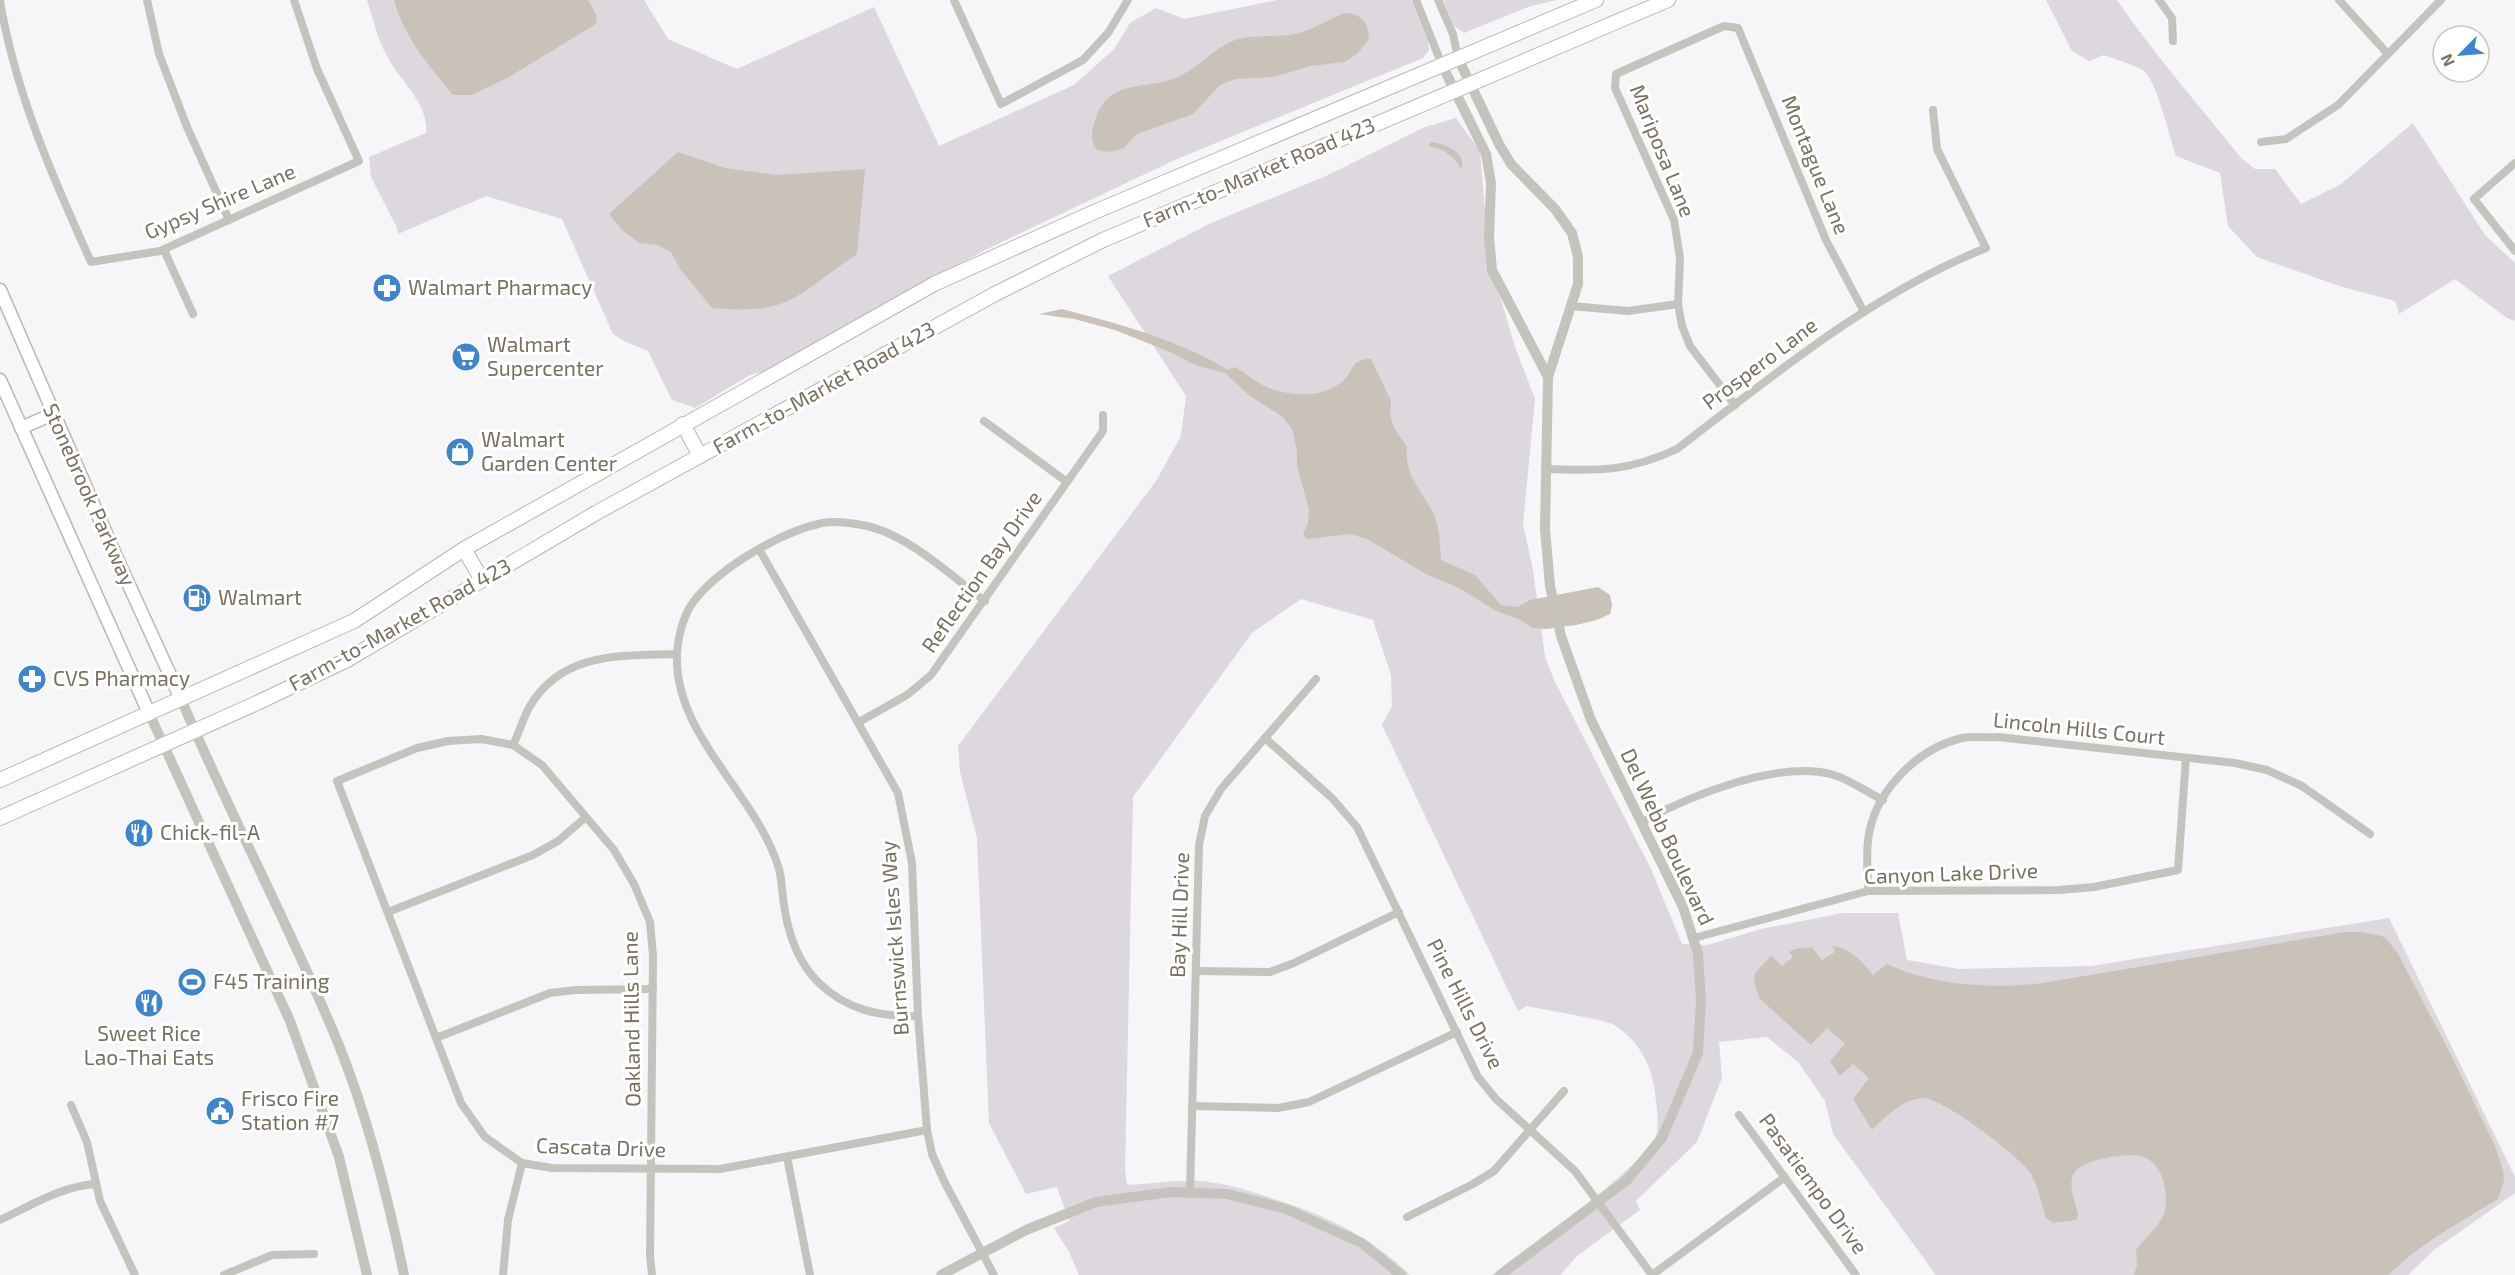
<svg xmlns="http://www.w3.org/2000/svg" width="2515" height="1275" font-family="'Exo 2',sans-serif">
<rect width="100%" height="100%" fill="#f6f5f8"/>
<g fill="#ddd7de">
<path d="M367 0H644L668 39 737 69 874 7 939 146 1074 85 1114 49 1130 23 1156 8 1184 19 1277 0H1411L1428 41 1429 50 1423 58 1177 159 983 251 766 371 750 375 695 408 672 400 648 351 626 342 613 334 562 219 486 196 398 234 397 228 371 177 369 157 426 133C429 104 401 82 388 58 378 41 373 19 367 0Z"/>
<path d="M1443 0H1557L1528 7 1464 33 1454 26Z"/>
<path d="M2046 0H2117C2155 56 2200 106 2242 159L2255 169H2275L2301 204 2341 184 2413 123 2485 235 2515 263V321L2507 318 2455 279 2399 314 2395 301 2339 286 2257 257 2228 226 2220 173 2176 156C2170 138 2157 82 2144 71 2139 67 2112 58 2104 55L2089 61 2072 51Z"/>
<path d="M1456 118 1480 151 1487 235 1500 296 1515 347 1535 399 1523 524 1533 570 1545 657 1555 682 1651 869 1682 944 1708 945 1761 929 1843 913H1898L1907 960 1959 969 2091 966 2389 918 2515 1177V1193L2434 1250 2408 1275H1936L1833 1134 1825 1101 1798 1062 1767 1037 1719 1042 1722 1078 1697 1142 1636 1201 1640 1210 1577 1256 1560 1275H1492C1521 1253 1652 1162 1657 1132 1659 1118 1656 1100 1654 1087 1650 1062 1638 1041 1616 1026 1605 1019 1544 1010 1527 1006L1518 1011 1382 725 1392 706 1391 675 1373 620 1301 599 1252 633 1133 797 1125 1169 1127 1185C1151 1184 1175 1180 1200 1181 1225 1183 1248 1190 1271 1198 1325 1215 1369 1235 1410 1275H1079L1069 1252 1054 1228 1069 1221 1057 1187 1026 1194 989 1123 977 838 960 772 958 746 1156 481 1181 436 1186 396 1108 276 1211 223 1326 176 1425 127Z"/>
</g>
<g fill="#c8c2b9">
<path d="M394 0H588L597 16 596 24 507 78 472 95H453C429 66 404 37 394 0Z"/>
<path d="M1345 13C1362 14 1368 22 1369 39L1357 54 1344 62 1311 66 1273 77 1235 79 1220 85 1193 114 1137 134 1124 148 1110 152 1097 150C1090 140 1091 133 1095 121 1108 77 1146 91 1178 77 1199 67 1214 48 1235 40 1257 33 1281 39 1303 32 1315 28 1331 18 1345 13Z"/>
<path d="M1431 142C1445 144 1468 152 1461 170 1459 160 1440 145 1428 147Z"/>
<path d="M678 152 725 168 777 175 865 169 857 254C833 269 804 297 777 305 756 311 733 310 712 308L681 270 671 252 658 245 639 243 622 230 609 214Z"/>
<path d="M1062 309C1119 324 1177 339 1228 370L1235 367C1246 373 1256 383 1267 387 1292 397 1323 399 1344 380 1355 369 1350 359 1371 359L1391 401 1390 414 1394 428 1407 447C1403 476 1425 493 1435 517 1440 531 1440 546 1441 560L1475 575 1501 605 1518 607 1530 600 1598 587 1610 595 1612 605 1610 614 1597 620 1576 625 1546 629 1532 628 1519 619 1496 611 1461 589 1426 574 1367 539 1350 534 1307 539 1303 534 1308 523 1309 509 1297 466V452L1293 431 1283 417 1250 396 1225 373 1195 365 1170 352 1115 330 1074 319 1039 314Z"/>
<path d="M2346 932H2362L2381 936 2386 938 2398 954 2451 1055 2495 1146 2503 1171 2504 1181 2498 1199 2437 1236 2413 1253 2388 1275H2134L2137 1265 2136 1250C2144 1238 2163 1224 2165 1210 2169 1192 2162 1161 2141 1156 2125 1153 2080 1159 2073 1175 2068 1188 2076 1202 2078 1215L2076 1220 2053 1223 2046 1218C2042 1204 2038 1187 2031 1174 2021 1157 1942 1097 1922 1098 1903 1099 1885 1117 1872 1130L1853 1099 1869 1078 1853 1064 1840 1076 1830 1061 1845 1044 1827 1028 1811 1045 1759 998 1754 981 1755 973 1771 956 1782 966 1793 957 1789 952 1795 949 1812 947 1822 960 1835 952 1832 946C1850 947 1863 963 1873 975L1887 964C1933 986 1999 990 2049 982Z"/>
</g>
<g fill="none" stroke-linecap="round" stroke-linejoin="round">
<g stroke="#bab7b0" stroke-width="15">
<g id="secondary">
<path d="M0 290 118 561 181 699"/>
<path d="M0 380 149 713"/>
<path d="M21 428 53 414"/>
</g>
</g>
<g stroke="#b9b7b1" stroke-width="16">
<g id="primary">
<path d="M683 424 700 456"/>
<path d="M464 549 482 580"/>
<path d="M0 780 354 621 464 549 934 284 1092 213 1596 0"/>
<path d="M0 818 257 703 347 660 596 513 995 294 1103 240 1668 0"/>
</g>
</g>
<g stroke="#c5c3bd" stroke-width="8">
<path d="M147 0 159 54 187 127 229 220"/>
<path d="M954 0 1001 104 1083 60 1108 33 1128 0"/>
<path d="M1416 0 1442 65"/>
<path d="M1438 0 1453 34 1458 58"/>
<path d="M2159 0 2172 18 2173 41"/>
<path d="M2339 0 2387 53"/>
<path d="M0 1C15 92 53 178 91 262L160 251 359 161 317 69 294 0"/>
<path d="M2261 142 2286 139 2338 105 2441 0"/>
<path d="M2515 163 2474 199 2515 251"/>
<path d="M164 250 193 314"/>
<path d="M1571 306 1628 311 1678 304"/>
<path d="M1735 405 1690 346 1682 326 1678 304 1680 258 1674 220 1615 88 1616 74 1724 26 1738 28 1826 240 1864 312"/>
<path d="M984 421 1067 482"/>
<path d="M1545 469C1597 471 1628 472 1677 449 1774 375 1871 294 1986 248L1937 149 1933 110"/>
<path d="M759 549 898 793 912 863 918 1016 927 1130 932 1154 945 1183 994 1275"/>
<path d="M859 722 907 695 931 675 1103 431V415"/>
<path d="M1265 738 1332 798 1357 827 1478 1077 1496 1099 1575 1171 1652 1275"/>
<path d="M513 745C519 733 523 718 530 706 563 651 622 656 677 654"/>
<path d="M1642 822C1689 796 1779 759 1834 775 1850 780 1867 792 1883 800"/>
<path d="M1868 891C1868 875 1866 857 1868 841 1873 793 1916 749 1962 738 1973 736 1987 738 1998 737L2235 763 2267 770 2302 786 2370 834"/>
<path d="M388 912 533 855 558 841 586 817"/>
<path d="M1694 938 1868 891 2059 890 2094 887 2178 870 2186 758"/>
<path d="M1196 971 1270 972 1294 963 1399 912"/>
<path d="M918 1016C880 1017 846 1010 818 982 797 961 788 933 784 905 782 893 782 880 779 869 757 794 674 736 677 655 678 635 684 611 698 596 725 565 781 532 822 523 833 521 851 523 862 525 905 532 950 575 985 601"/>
<path d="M436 1038 550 993 576 990 653 989"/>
<path d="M71 1105 87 1142 100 1201 135 1275"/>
<path d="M1192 1106 1278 1108 1309 1102 1457 1032"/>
<path d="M1739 1115 1856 1275"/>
<path d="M787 1157 810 1275"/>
<path d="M1190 1192 1199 845 1205 816 1221 789 1316 679"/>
<path d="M1407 1217 1473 1184 1494 1171 1564 1091"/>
<path d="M0 1220C30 1206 62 1186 95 1184"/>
<path d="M224 1275 272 1255 314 1254"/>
<path d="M503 1275 508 1220 522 1163"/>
<path d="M652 1275 650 1256 653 956 650 922 634 884 614 850 542 765 513 745 481 739 448 741 417 748 337 781 461 1103 485 1137 522 1163 552 1168 720 1169 927 1130"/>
<path d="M1652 1275 1785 1177"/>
</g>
<g stroke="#c5c3bd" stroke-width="10">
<path d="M1458 58 1499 144 1511 164 1555 209 1572 233 1578 257V284L1548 377 1545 529 1550 586 1561 636 1591 720 1683 907 1698 954 1701 1001 1698 1053 1662 1138 1627 1180 1500 1275"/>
<path d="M1442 65 1486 154 1491 183 1489 237 1492 270 1548 377"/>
<path d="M181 699C230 815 290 926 338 1043 368 1117 388 1197 404 1275"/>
<path d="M149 713 290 1021 339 1157 367 1275"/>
<path d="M941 1275 1026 1230 1096 1202 1171 1192 1227 1194 1286 1209 1362 1243 1401 1275"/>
</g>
<use href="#secondary" stroke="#fff" stroke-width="12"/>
<use href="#primary" stroke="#fff" stroke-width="14"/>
</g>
<defs>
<g id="pharmacy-disc" transform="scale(1.5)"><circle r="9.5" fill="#3e85cf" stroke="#fff"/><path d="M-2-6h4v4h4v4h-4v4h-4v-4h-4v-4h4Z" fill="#fff"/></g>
<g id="supermarket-disc" transform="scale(1.5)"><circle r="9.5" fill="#3e85cf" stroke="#fff"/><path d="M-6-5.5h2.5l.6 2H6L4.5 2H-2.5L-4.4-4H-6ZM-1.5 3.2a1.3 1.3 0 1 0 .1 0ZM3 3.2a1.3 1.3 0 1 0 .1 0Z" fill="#fff"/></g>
<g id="shop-disc" transform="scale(1.5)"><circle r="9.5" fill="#3e85cf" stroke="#fff"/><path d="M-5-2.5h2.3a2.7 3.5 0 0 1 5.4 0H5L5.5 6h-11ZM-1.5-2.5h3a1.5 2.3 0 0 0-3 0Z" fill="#fff"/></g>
<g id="fuel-disc" transform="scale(1.5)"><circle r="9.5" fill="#3e85cf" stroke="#fff"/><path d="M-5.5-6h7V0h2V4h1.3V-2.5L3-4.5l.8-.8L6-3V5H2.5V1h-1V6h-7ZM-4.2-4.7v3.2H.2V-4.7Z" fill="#fff"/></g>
<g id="restaurant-disc" transform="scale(1.5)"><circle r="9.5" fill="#3e85cf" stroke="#fff"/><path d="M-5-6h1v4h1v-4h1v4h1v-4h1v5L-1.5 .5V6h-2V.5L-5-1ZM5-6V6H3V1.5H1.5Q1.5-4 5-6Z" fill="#fff"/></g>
<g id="stadium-disc" transform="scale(1.5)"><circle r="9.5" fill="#3e85cf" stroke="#fff"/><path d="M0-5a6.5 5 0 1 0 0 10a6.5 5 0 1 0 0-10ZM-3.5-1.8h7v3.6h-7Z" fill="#fff"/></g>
<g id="civic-disc" transform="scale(1.5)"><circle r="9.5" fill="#3e85cf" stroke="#fff"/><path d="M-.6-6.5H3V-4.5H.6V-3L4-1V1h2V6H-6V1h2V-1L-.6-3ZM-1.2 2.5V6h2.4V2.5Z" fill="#fff"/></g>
</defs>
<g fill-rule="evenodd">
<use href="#pharmacy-disc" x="387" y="288"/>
<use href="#supermarket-disc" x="466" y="357"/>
<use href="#shop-disc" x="460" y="452"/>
<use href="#fuel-disc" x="197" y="598"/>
<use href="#pharmacy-disc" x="32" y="679"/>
<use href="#restaurant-disc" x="139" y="833"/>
<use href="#stadium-disc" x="192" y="982"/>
<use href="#restaurant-disc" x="149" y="1003"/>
<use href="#civic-disc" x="220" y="1111"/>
</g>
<g text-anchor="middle" stroke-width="6" stroke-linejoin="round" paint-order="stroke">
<g font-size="21" fill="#787161" stroke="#fff">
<text transform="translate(1662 151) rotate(68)" y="7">Mariposa Lane</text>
<text transform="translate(1815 165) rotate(68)" y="7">Montague Lane</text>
<text transform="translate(1259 173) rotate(-23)" y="7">Farm-to-Market Road 423</text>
<text transform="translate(220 202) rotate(-23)" y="7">Gypsy Shire Lane</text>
<text transform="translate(1760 364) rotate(-37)" y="7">Prospero Lane</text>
<text transform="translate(824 388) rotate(-29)" y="7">Farm-to-Market Road 423</text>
<text transform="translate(89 495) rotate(66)" y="7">Stonebrook Parkway</text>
<text transform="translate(982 572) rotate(-55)" y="7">Reflection Bay Drive</text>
<text transform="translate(400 625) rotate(-29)" y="7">Farm-to-Market Road 423</text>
<text transform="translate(2079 729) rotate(6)" y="7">Lincoln Hills Court</text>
<text transform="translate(1667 837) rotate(65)" y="7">Del Webb Boulevard</text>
<text transform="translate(1951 874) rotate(-2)" y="7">Canyon Lake Drive</text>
<text transform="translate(1180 915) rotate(-88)" y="7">Bay Hill Drive</text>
<text transform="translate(895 938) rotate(-94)" y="7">Burnswick Isles Way</text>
<text transform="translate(1465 1004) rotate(63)" y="7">Pine Hills Drive</text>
<text transform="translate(632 1019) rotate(-91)" y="7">Oakland Hills Lane</text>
<text transform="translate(601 1148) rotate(2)" y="7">Cascata Drive</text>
<text transform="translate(1813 1184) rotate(54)" y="7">Pasatiempo Drive</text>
</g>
<g font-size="21" fill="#787161" stroke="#fff" text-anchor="start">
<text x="408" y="295">Walmart Pharmacy</text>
<text x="487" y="352">Walmart<tspan x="487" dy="24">Supercenter</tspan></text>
<text x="481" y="447">Walmart<tspan x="481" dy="24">Garden Center</tspan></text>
<text x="218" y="605">Walmart</text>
<text x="53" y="686">CVS Pharmacy</text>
<text x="160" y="840">Chick-fil-A</text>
<text x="213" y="989">F45 Training</text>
<text x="149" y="1041" text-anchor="middle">Sweet Rice<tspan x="149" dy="24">Lao-Thai Eats</tspan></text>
<text x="241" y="1106">Frisco Fire<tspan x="241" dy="24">Station #7</tspan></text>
</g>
</g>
<g transform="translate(2461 54) rotate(245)"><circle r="28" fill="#ffffff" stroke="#c9c6c0" stroke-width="1.5"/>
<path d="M0-4.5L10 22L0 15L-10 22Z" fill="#3e85cf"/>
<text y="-9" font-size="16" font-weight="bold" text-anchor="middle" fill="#787161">N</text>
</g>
</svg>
